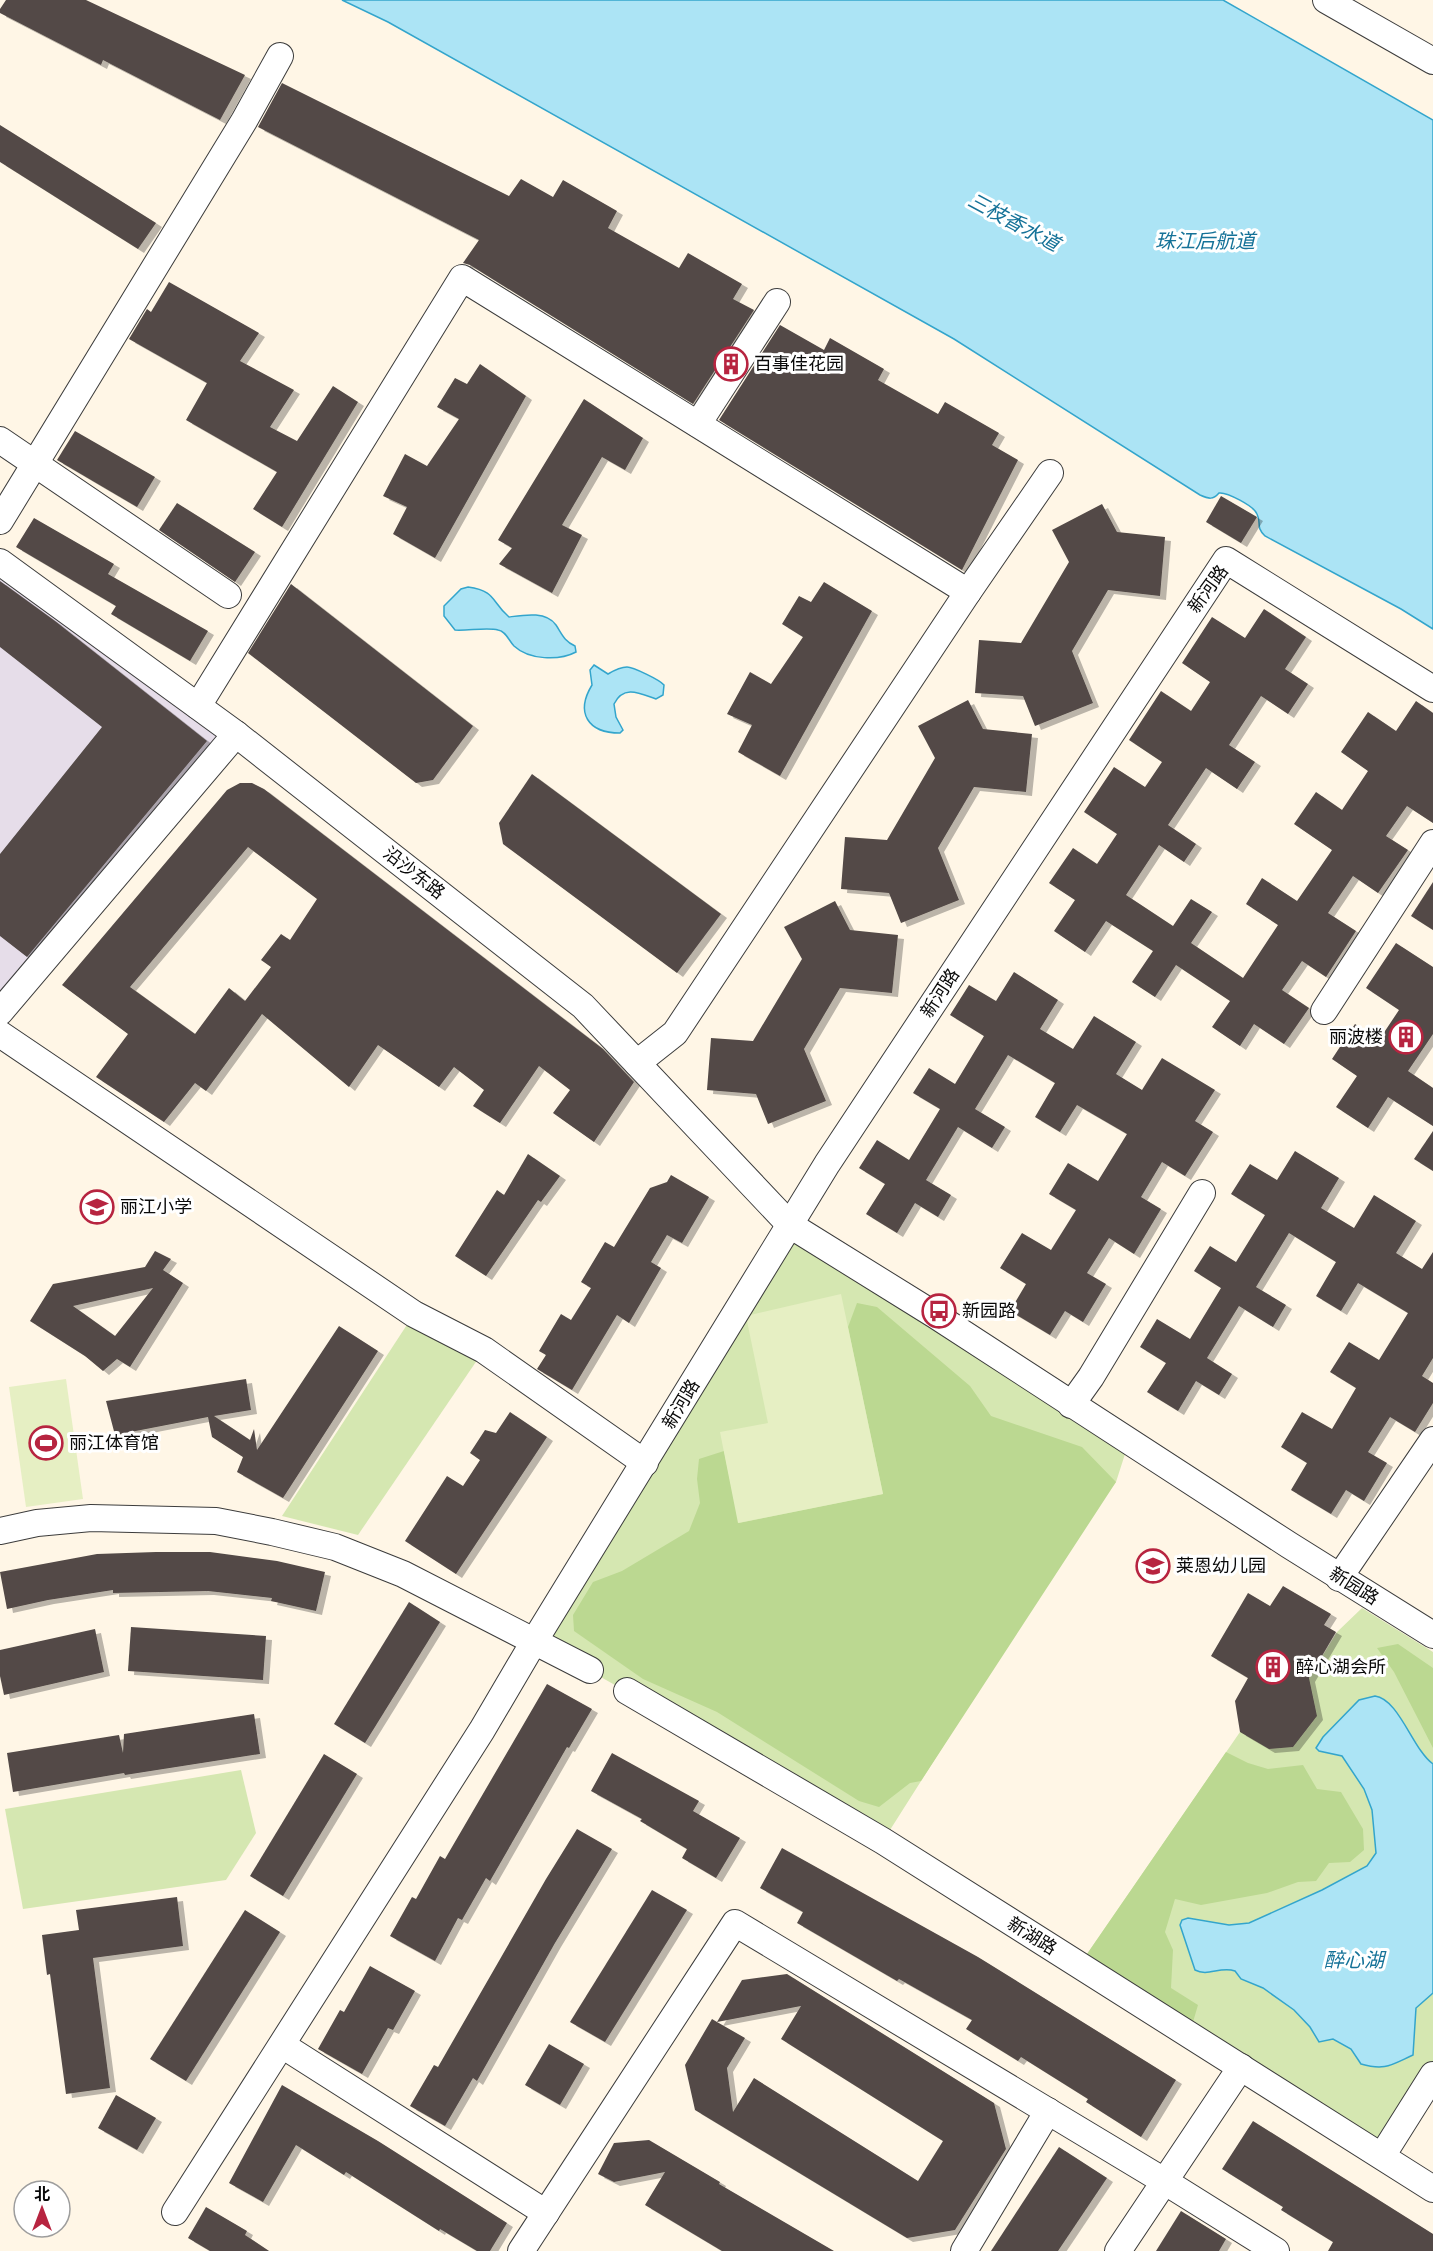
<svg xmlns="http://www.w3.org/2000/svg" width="1433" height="2251" font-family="'Crimson Pro','Noto Sans SC',serif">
<defs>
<filter id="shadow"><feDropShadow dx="6" dy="4" stdDeviation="0" flood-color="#0004"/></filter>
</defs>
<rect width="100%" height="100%" fill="#fff6e6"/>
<path fill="#e6dde9" d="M0 558 236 734 0 1012Z"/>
<g fill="#d5e7b1">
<path d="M789 1227 1126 1451 1116 1482 1050 1567 1022 1622 883 1841 741 1756 535 1640Z"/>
<path d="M414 1314 484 1350 358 1535 282 1516Z"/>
<path d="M1362 1608 1433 1652V2075L1388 2145 1087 1954 1240 1732 1309 1678 1337 1632Z"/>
<path d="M241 1770 256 1833 226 1880 23 1909 5 1809Z"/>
</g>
<g fill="#bbd891">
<path d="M857 1303 877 1307 970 1386 991 1416 1082 1447 1116 1482 921 1781 910 1783 879 1807 859 1801 717 1712 643 1679 574 1631 573 1615 593 1582 622 1571 689 1531 700 1503 697 1479 699 1459 724 1451 739 1523 883 1494 848 1327Z"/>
<path d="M1398 1644 1433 1668V1748L1394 1672 1377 1648Z"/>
<path d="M1226 1752 1248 1763 1268 1769 1303 1765 1317 1789 1341 1792 1363 1829 1364 1850 1350 1862 1329 1863 1316 1881 1298 1882 1267 1893 1201 1905 1175 1899 1165 1932 1173 1950 1171 1988 1198 2005 1193 2022 1087 1954Z"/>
</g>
<g fill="#e6efc3">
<path d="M841 1294 883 1494 738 1523 720 1432 768 1423 746 1316Z"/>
<path d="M66 1379 83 1499 26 1507 9 1387Z"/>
</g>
<g fill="#ace4f5" stroke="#33a5cc" stroke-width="1.5">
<path d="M342 0H1223L1433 120V629L1401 609 1265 536C1255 526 1262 524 1257 514 1254 506 1227 492 1219 493 1213 500 1209 499 1200 495L954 339 388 22Z"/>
<path d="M468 587C497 591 491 602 509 617 524 615 546 611 556 625 562 634 564 641 575 646L576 652C559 661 529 660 514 646 509 641 506 631 498 630 488 627 467 631 455 630L444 616V606L461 589Z"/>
<path d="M594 665 608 674C613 671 621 667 627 667 633 667 660 680 664 685L663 695 656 699C641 694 624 684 614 704L616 717 623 730 620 733C588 733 575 713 592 685L590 670Z"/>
<path d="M1375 1696C1399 1699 1413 1750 1433 1764V1993L1416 2008 1413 2055C1391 2065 1385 2071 1361 2064L1351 2049 1333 2039 1319 2042 1310 2027 1294 2010 1263 1988 1241 1979 1235 1971C1220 1966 1208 1977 1195 1970L1180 1925 1182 1920 1188 1918 1229 1925 1249 1923 1322 1890 1367 1866 1376 1853 1372 1810 1364 1789 1342 1756 1319 1751 1316 1748 1323 1737 1359 1700Z"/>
</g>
<g fill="#524946" fill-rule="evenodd" filter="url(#shadow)">
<path d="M6 0H86L245 75 220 120 103 60 101 65 0 13V9Z"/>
<path d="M282 83 509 196 521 179 553 197 563 180 617 211 608 228 679 268 688 253 742 284 733 299 754 310 693 404 470 265 463 263 479 240 258 127Z"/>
<path d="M0 125 156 223 138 249 0 162Z"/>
<path d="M169 282 259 333 240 361 294 390 270 427 297 441 333 386 358 402 282 527 253 509 277 472 186 420 207 383 129 339 147 309 151 312Z"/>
<path d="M780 325 824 350 830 338 884 369 878 380 938 414 945 402 999 433 992 445 1018 460 962 570 719 420Z"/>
<path d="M480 364 526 396 435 558 393 534 407 507 383 496 405 454 427 466 459 419 437 407 455 378 467 384Z"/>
<path d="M584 399 643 438 625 470 602 457 562 525 582 535 552 593 499 564 512 548 498 540Z"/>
<path d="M75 431 155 477 137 507 57 460Z"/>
<path d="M1221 496 1257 517 1241 543 1206 522Z"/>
<path d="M177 503 255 552 235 582 159 530Z"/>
<path d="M1102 504 1117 532 1165 537 1160 596 1108 590 1072 651 1093 703 1035 726 1023 696 975 693 979 640 1021 643 1069 562 1052 530Z"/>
<path d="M34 518 114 564 108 574 208 631 190 661 111 614 116 606 16 547Z"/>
<path d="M0 581 55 621 207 741 27 957 0 936V854L102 727 0 647Z"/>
<path d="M824 582 872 611 780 776 738 752 752 725 727 714 750 672 771 684 803 637 782 624 799 596 811 602Z"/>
<path d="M291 584 473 726 433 780 416 783 248 653Z"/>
<path d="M1264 609 1306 637 1285 669 1308 684 1288 714 1261 696 1229 745 1255 762 1237 789 1206 768 1168 825 1196 844 1184 862 1159 845 1126 895 1173 926 1191 899 1212 912 1191 943 1243 978 1278 925 1246 904 1262 878 1297 901 1332 850 1294 824 1316 792 1342 810 1368 771 1341 752 1368 712 1396 731 1416 701 1433 713V823L1407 806 1386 836 1408 850 1378 893 1353 876 1328 913 1356 931 1326 977 1302 961 1282 990 1309 1008 1284 1044 1254 1024 1240 1046 1212 1027 1230 1001 1176 965 1155 997 1132 982 1153 951 1106 921 1085 952 1054 931 1075 900 1049 883 1073 848 1097 864 1117 834 1084 812 1114 767 1145 787 1162 762 1129 740 1161 691 1191 711 1210 682 1182 663 1212 617 1245 638Z"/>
<path d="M968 700 983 729 1032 734 1026 792 974 787 938 848 959 900 901 923 889 893 841 889 845 837 887 840 935 758 918 726Z"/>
<path d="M532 774 721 914 677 973 503 844 499 823Z"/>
<path d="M240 783H252L264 789 603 1049 634 1082 594 1142 553 1113 570 1090 539 1066 500 1123 473 1106 484 1090 454 1067 439 1087 378 1045 349 1087 262 1014 206 1091 195 1083 164 1122 96 1077 128 1034 62 985 227 790ZM248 847 317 899 290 940 281 934 261 960 271 967 245 1001 229 988 195 1034 130 987Z"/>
<path d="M1433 882V930L1411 916Z"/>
<path d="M835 901 850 930 898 935 892 993 840 988 804 1049 826 1101 768 1124 756 1094 707 1090 711 1038 753 1041 802 959 784 927Z"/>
<path d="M1396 943 1433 967V1034L1408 1071 1433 1088V1126L1388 1097 1368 1128 1336 1107 1357 1076 1332 1059 1355 1024 1379 1040 1399 1010 1366 988Z"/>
<path d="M1014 972 1058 1000 1040 1029 1073 1049 1094 1016 1136 1042 1116 1074 1142 1090 1162 1058 1215 1090 1195 1121 1213 1132 1185 1176 1162 1162 1141 1197 1161 1209 1134 1254 1109 1238 1087 1273 1106 1284 1083 1322 1065 1311 1050 1335 1010 1311 1026 1284 1000 1268 1022 1233 1051 1250 1076 1210 1049 1194 1068 1163 1098 1181 1127 1134 1077 1105 1060 1132 1035 1117 1055 1083 1008 1055 975 1109 1005 1127 992 1148 958 1127 926 1180 951 1195 938 1217 915 1203 897 1233 866 1214 885 1184 859 1168 877 1140 909 1160 940 1109 913 1093 929 1068 955 1084 984 1036 950 1015 969 985 996 1001Z"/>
<path d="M1433 1131V1171L1414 1159Z"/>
<path d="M1295 1151 1339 1178 1321 1208 1354 1228 1374 1195 1416 1221 1396 1253 1422 1269 1433 1252V1358L1422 1376 1433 1383V1403L1415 1432 1390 1417 1368 1452 1387 1463 1364 1501 1346 1490 1331 1514 1291 1490 1307 1463 1281 1447 1302 1412 1332 1429 1356 1388 1330 1372 1349 1342 1379 1360 1408 1313 1358 1283 1341 1311 1316 1296 1336 1262 1289 1233 1256 1287 1286 1305 1273 1327 1239 1306 1207 1358 1232 1374 1219 1395 1196 1381 1178 1411 1147 1392 1166 1363 1140 1347 1157 1319 1190 1339 1221 1288 1194 1271 1210 1246 1236 1262 1265 1215 1231 1194 1250 1164 1277 1180Z"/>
<path d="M528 1154 560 1176 541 1202 538 1200 486 1276 455 1256 497 1190 504 1195Z"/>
<path d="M671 1175 709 1197 682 1243 667 1235 651 1262 661 1268 629 1323 617 1315 572 1390 537 1369 546 1355 539 1351 561 1314 571 1320 591 1288 581 1282 605 1242 614 1247 650 1188 667 1182Z"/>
<path d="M155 1251 171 1259 163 1270 183 1283 130 1367 117 1359 103 1371 85 1356 30 1321 53 1284 145 1267ZM153 1288 115 1336 73 1306Z"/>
<path d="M339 1326 378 1351 283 1498 237 1472 243 1457 212 1437 208 1417 115 1435 106 1401 246 1379 251 1410 214 1416 250 1440 254 1429 257 1450Z"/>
<path d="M510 1412 547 1437 456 1574 405 1541 447 1476 463 1486 480 1460 470 1453 485 1430 496 1433Z"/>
<path d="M156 1552H210L277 1561 325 1572 316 1611 271 1601 272 1598 208 1591 113 1593V1590L48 1600 7 1609 0 1572 97 1554Z"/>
<path d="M1283 1586 1331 1614 1324 1625 1336 1632 1309 1678 1317 1716 1293 1747 1269 1749 1240 1732 1235 1701 1248 1678 1211 1656 1248 1593 1270 1606Z"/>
<path d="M409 1602 440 1622 365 1743 334 1724Z"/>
<path d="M131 1627 266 1636 263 1680 128 1671Z"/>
<path d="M95 1629 104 1672 4 1695 0 1676V1650Z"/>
<path d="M547 1684 592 1709 569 1748 567 1747 490 1881 486 1878 462 1920 458 1918 435 1961 390 1936 412 1897 416 1899 440 1856 445 1859Z"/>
<path d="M254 1714 260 1754 125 1775 124 1773 13 1792 7 1753 119 1735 123 1753 124 1734Z"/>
<path d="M612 1753 699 1801 693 1811 740 1838 716 1878 682 1858 687 1849 640 1821 642 1819 591 1791Z"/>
<path d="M324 1754 357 1774 283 1896 250 1876Z"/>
<path d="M577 1829 612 1849 555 1943 477 2081 473 2078 445 2126 410 2106 434 2065 438 2067 546 1879Z"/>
<path d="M782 1848 978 1957 1176 2080 1141 2137 1086 2102 1088 2099 1021 2057 1018 2061 966 2029 972 2020 899 1979 897 1981 797 1923 803 1912 760 1888Z"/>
<path d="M652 1890 687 1910 605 2042 570 2022Z"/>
<path d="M177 1897 183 1946 93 1958 110 2088 66 2094 50 1974 47 1975 42 1935 79 1930 76 1910Z"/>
<path d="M245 1910 280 1932 186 2081 150 2059Z"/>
<path d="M370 1966 415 1991 393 2030 388 2028 362 2074 318 2049 340 2010 344 2012Z"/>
<path d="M787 1974 994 2103 1006 2149 955 2230 907 2238 695 2110 685 2065 712 2019 717 2022 742 1980ZM801 2006 781 2039 943 2141 918 2181 754 2078 733 2112 727 2068 745 2038 717 2022Z"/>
<path d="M549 2044 584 2064 560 2105 525 2085Z"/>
<path d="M282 2085 378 2141 507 2223 490 2251H477L440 2229 439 2231 346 2172 344 2175 296 2145 263 2202 229 2183Z"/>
<path d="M116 2095 156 2118 137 2150 98 2128Z"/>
<path d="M1253 2121 1433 2234V2251H1328L1333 2242 1281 2210 1283 2207 1222 2169Z"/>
<path d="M649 2140 720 2182 719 2184 834 2251H722L645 2205 665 2172 614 2182 598 2174 614 2143Z"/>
<path d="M1059 2147 1107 2178 1058 2251H991Z"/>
<path d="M206 2207 247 2231 245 2235 269 2251H210L188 2238Z"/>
<path d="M1181 2211 1226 2239 1219 2251H1156Z"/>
</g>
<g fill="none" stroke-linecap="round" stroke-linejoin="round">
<g stroke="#3c3c3c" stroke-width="28">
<g id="minor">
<path d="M1326 0 1433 61"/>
<path d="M698 424 777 302"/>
<path d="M0 440 228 595"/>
<path d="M0 521 244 121 280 56"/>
<path d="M0 562 236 734 583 1006 790 1225 935 1315 1289 1545 1433 1635"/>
<path d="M968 592 1050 473"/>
<path d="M198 706 462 278 968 592 675 1033 637 1063"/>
<path d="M1324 1011 1433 843"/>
<path d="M0 1012 236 734"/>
<path d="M0 1034 414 1314 484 1350 645 1463"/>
<path d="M1071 1405 1091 1377 1202 1193"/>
<path d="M0 1531 37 1523 91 1518 216 1521 272 1532 335 1547 403 1574 590 1670"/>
<path d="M1339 1578 1433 1440"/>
<path d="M627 1691 883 1841 1433 2189"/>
<path d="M282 2045 546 2213"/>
<path d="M1382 2156 1433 2075"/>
<path d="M175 2212 482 1730 535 1640 827 1164 1226 560 1433 689"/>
<path d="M521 2251 735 1923 1164 2181 1276 2251"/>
<path d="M964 2251 1048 2111"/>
<path d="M1118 2251 1241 2067"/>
</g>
</g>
<use href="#minor" stroke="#fff" stroke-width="26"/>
</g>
<defs>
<g id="building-ring" transform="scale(1.725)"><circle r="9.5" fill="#fff" stroke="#b72440" stroke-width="1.5"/><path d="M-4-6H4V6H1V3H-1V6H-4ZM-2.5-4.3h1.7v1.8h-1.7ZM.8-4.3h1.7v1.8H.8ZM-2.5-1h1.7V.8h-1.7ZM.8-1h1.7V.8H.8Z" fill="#b72440"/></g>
<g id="school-ring" transform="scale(1.725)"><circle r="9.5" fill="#fff" stroke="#b72440" stroke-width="1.5"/><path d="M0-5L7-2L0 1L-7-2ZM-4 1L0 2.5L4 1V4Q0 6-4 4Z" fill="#b72440"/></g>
<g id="bus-ring" transform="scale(1.725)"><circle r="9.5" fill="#fff" stroke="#b72440" stroke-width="1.5"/><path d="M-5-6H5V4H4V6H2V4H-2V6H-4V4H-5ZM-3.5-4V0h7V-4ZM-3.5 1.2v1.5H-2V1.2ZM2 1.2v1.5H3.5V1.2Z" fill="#b72440"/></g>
<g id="stadium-ring" transform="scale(1.725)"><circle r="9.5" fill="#fff" stroke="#b72440" stroke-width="1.5"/><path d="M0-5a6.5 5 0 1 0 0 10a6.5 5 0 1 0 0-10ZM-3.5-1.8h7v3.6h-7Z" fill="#b72440"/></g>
</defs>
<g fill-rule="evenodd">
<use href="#building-ring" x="731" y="364"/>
<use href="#building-ring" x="1406" y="1037"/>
<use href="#school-ring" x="97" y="1207"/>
<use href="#bus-ring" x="939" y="1311"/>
<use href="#stadium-ring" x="46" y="1443"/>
<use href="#school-ring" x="1153" y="1566"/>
<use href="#building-ring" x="1273" y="1667"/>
</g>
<g text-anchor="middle" stroke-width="6" stroke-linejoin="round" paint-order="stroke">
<g font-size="18" fill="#090909" stroke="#fff" text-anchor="start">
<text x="754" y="370">百事佳花园</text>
<text x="1383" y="1043" text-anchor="end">丽波楼</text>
<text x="120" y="1213">丽江小学</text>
<text x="962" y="1317">新园路</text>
<text x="69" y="1449">丽江体育馆</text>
<text x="1176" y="1572">莱恩幼儿园</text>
<text x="1296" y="1673">醉心湖会所</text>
</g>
<g font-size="18" fill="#090909" stroke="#fff">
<text transform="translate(1208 589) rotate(-54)" y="6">新河路</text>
<text transform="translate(414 873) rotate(38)" y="6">沿沙东路</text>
<text transform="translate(940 993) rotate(-57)" y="6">新河路</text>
<text transform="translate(681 1404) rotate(-59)" y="6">新河路</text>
<text transform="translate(1354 1586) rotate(32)" y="6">新园路</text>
<text transform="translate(1032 1936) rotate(32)" y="6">新湖路</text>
</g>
<g font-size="20" font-style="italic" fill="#157298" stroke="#fff">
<text transform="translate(1014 222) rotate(28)" y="7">三枝香水道</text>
<text x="1205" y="248">珠江后航道</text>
<text x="1354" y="1967">醉心湖</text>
</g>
</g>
<g transform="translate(42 2209)"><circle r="28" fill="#ffffff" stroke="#9d9d9d" stroke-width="1.5"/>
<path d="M0-4.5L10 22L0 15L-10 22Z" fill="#b72440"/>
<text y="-9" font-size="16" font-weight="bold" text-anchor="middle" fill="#090909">北</text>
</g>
</svg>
